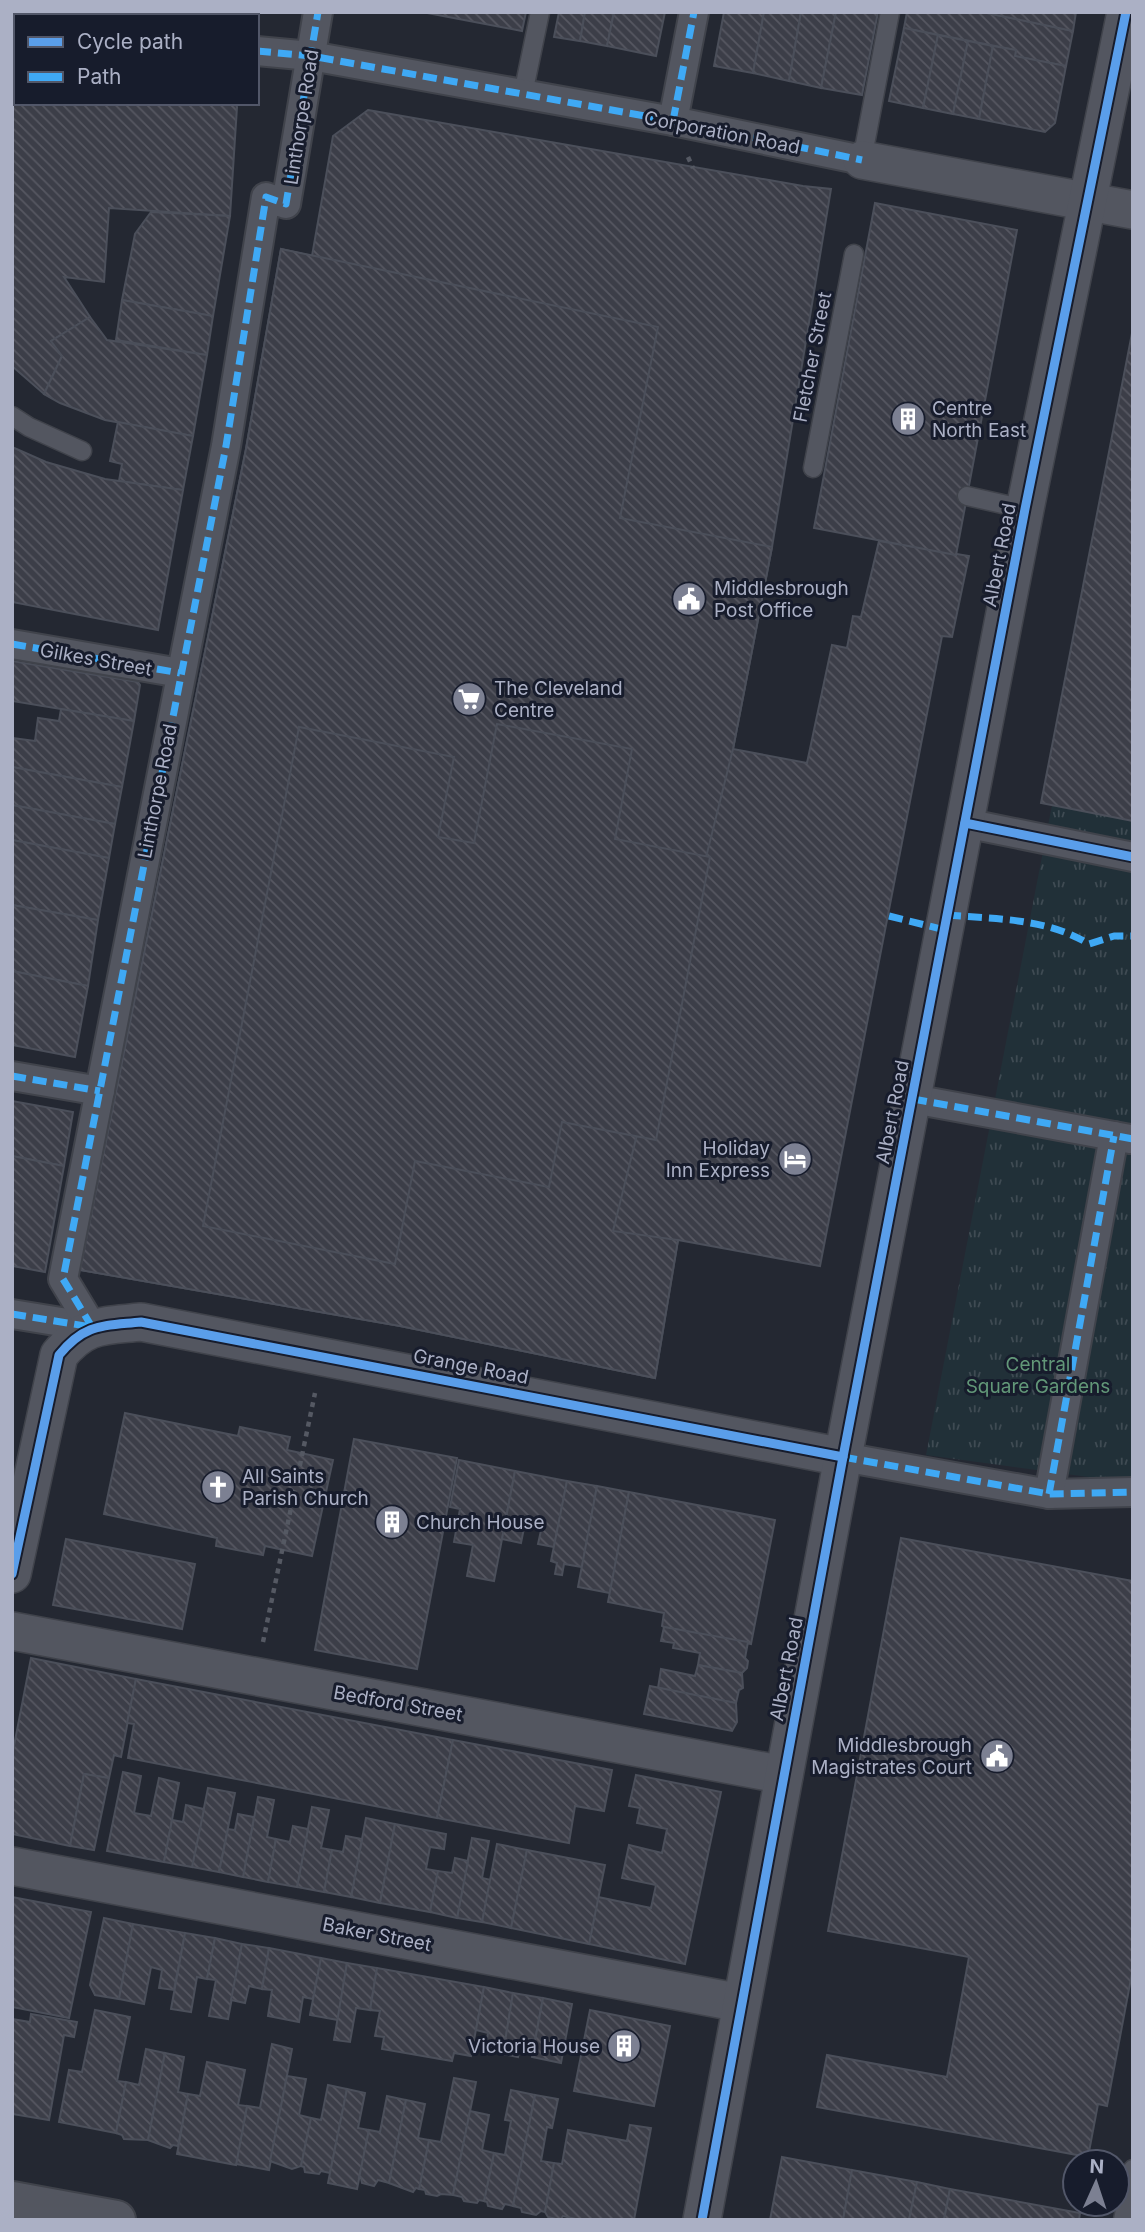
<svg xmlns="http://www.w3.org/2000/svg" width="1145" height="2232" font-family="Inter,sans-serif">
<defs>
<pattern id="grass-tufts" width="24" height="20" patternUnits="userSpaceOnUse" patternTransform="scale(1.75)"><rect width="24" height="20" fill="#213038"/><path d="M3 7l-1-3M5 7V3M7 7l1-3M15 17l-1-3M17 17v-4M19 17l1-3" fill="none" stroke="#3f4b53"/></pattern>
<pattern id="building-back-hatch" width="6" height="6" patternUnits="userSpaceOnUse" patternTransform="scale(1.75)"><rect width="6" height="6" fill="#3c3e48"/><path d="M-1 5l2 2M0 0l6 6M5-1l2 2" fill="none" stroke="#565761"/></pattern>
</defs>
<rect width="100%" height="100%" fill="#242832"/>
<path fill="url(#grass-tufts)" d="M1052 805 1133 821V1483L926 1455Z"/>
<g fill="url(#building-back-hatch)" stroke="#4b4f5a" stroke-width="2">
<path d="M422 12H526L522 31Z"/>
<path d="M559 12H585L580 41 554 37Z"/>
<path d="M585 12H614L607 46 580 41Z"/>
<path d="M614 12H665L656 56 607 46Z"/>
<path d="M724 12H764L753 73 714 66Z"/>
<path d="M764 12H801L789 81 753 73Z"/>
<path d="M801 12H836L821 88 789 81Z"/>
<path d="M836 12H878L862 95 821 88Z"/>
<path d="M907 12H982L1073 31 1066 66 1015 56 1016 50 904 28Z"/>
<path d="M982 12H1076L1073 31Z"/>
<path d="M904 28 938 35 923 108 889 101Z"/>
<path d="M938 35 968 41 953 114 923 108Z"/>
<path d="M968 41 993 46 979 119 953 114Z"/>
<path d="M993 46 1016 50 1015 56 1066 66 1055 123 1045 132 979 119Z"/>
<path d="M12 69H16V103H236L237 107 230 216 109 208 104 282 64 277 90 317 51 341 62 356 44 394 12 366Z"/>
<path d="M368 110 803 186 831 189 772 547 733 749 807 763 832 645 847 648 853 616 861 617 879 541 969 556 952 637 942 636 820 1266 678 1240 655 1378 400 1326 80 1270 246 449 281 249 312 256 333 136Z"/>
<path d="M875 203 1017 230 956 555 814 528Z"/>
<path d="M151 212 230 216 213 316 122 300 135 234Z"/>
<path d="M281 249 658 327 620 518 772 547 733 749 613 1231 678 1240 655 1378 400 1326 80 1270 246 449Z"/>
<path d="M122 300 213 316 207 355 116 340Z"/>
<path d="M90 317 107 340 207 355 193 436 105 420 60 403 44 394 62 356 51 341Z"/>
<path d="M1133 328V821L1041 803Z"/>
<path d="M118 422 193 436 183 490 119 481 122 464 110 461Z"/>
<path d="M12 447 46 462 105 479 183 490 158 630 12 602Z"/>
<path d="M12 661 138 682 140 685 134 721 12 701Z"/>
<path d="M61 709 134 721 122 787 12 767V738L35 741 38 718 59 721Z"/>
<path d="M497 724 632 749 615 839 710 857 656 1140 562 1122 549 1187 415 1161 395 1264 203 1226 299 727 454 757 438 837 474 843Z"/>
<path d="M12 767 122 787 115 824 12 805Z"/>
<path d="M12 805 115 824 109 858 12 840Z"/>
<path d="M12 840 109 858 98 920 12 905Z"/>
<path d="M12 905 98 920 88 986 12 971Z"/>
<path d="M12 971 88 986 75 1057 12 1045Z"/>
<path d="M12 1101 73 1112 64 1166 12 1156Z"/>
<path d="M12 1156 64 1166 45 1272 12 1266Z"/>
<path d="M125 1413 238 1436 240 1427 290 1437 287 1450 333 1460 312 1556 265 1546 263 1555 216 1546 217 1538 104 1514Z"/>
<path d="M354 1439 457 1458 417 1669 315 1650Z"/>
<path d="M459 1460 515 1471 494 1581 467 1576 473 1545 454 1542 460 1509 450 1507Z"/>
<path d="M515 1471 567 1481 554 1547 538 1544 542 1526 525 1523 521 1543 502 1539Z"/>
<path d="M567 1481 597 1486 582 1567 564 1564 562 1575 555 1574 557 1563 551 1561Z"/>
<path d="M597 1486 629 1492 610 1593 578 1587Z"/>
<path d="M629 1492 775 1520 751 1644 664 1627 662 1626 664 1613 608 1602Z"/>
<path d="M901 1538 1133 1581V1968L1107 2106 1098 2104 1088 2157 817 2107 827 2055 947 2077 969 1957 828 1931Z"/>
<path d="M66 1539 195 1564 182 1629 53 1605Z"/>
<path d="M664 1627 748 1642 745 1658 748 1661 747 1668 742 1673 698 1665 700 1653 673 1648 674 1643 661 1641Z"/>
<path d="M31 1658 136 1679 121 1757 114 1755 109 1778 84 1774 70 1846 12 1834V1756Z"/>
<path d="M698 1665 742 1673 743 1688 739 1690 736 1703 658 1688 661 1669 695 1676Z"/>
<path d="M136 1679 453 1740 437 1818 128 1758 134 1724 127 1723Z"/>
<path d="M650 1686 736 1703 737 1722 732 1731 644 1714Z"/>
<path d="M453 1740 612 1770 604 1811 575 1806 569 1843 437 1818Z"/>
<path d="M123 1772 141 1776 134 1813 151 1816 159 1778 179 1783 164 1862 107 1851Z"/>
<path d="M84 1774 109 1778 94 1850 70 1846Z"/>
<path d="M636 1775 721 1792 685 1964 589 1944 598 1897 651 1908 656 1885 622 1878 629 1845 662 1853 667 1829 637 1823 640 1808 629 1806Z"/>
<path d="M208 1788 235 1793 219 1872 192 1867Z"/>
<path d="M258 1797 274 1800 267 1837 276 1839 268 1882 243 1877Z"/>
<path d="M186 1805 204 1809 192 1867 164 1862 172 1820 183 1822Z"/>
<path d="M312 1807 329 1810 321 1848 332 1850 324 1892 297 1887Z"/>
<path d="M238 1814 254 1817 243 1877 219 1872 228 1829 235 1830Z"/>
<path d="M366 1818 395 1824 380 1903 351 1897Z"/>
<path d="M395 1824 446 1834 444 1849 430 1847 426 1869 438 1871 430 1912 380 1903Z"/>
<path d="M293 1826 308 1829 297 1887 268 1882 276 1839 290 1842Z"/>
<path d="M346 1836 362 1839 351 1897 324 1892 332 1850 343 1852Z"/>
<path d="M472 1838 489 1841 482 1878 491 1880 482 1922 457 1918Z"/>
<path d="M497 1844 527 1850 511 1928 482 1922Z"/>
<path d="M527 1850 605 1865 589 1944 511 1928Z"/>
<path d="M455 1858 468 1861 457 1918 430 1912 438 1871 452 1873Z"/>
<path d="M12 1897 91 1912 69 2018 12 2007Z"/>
<path d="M104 1918 133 1924 119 1999 95 1995 90 1985Z"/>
<path d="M133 1924 185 1933 174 1990 159 1988 162 1970 151 1967 144 2004 119 1999Z"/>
<path d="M185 1933 215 1938 207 1979 197 1977 191 2012 171 2009Z"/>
<path d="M215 1938 242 1944 228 2019 209 2016 216 1980 207 1979Z"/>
<path d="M242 1944 269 1948 262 1989 249 1986 245 2003 231 2000Z"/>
<path d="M269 1948 321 1958 313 1999 303 1997 299 2022 268 2016 272 1990 262 1989Z"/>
<path d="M321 1958 347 1963 338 2020 310 2015Z"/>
<path d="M347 1963 377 1968 370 2010 356 2008 350 2042 334 2040Z"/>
<path d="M377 1968 484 1987 471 2056 454 2053 452 2061 382 2049 384 2037 375 2036 380 2011 370 2010Z"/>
<path d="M484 1987 513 1993 503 2054 485 2051 488 2033 476 2030Z"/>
<path d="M513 1993 543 1998 535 2040 522 2038 518 2057 503 2054Z"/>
<path d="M543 1998 572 2004 561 2063 532 2057Z"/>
<path d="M95 2010 130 2017 117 2081 126 2082 116 2133 59 2122 69 2070 82 2072Z"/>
<path d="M590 2010 670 2026 654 2106 574 2091Z"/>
<path d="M31 2014 77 2022 74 2037 64 2035 49 2120 12 2114V2019L30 2022Z"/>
<path d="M272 2044 292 2049 269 2170 236 2164 247 2106 260 2108Z"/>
<path d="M146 2049 165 2053 148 2140 124 2139 122 2135 116 2133 126 2082 139 2085Z"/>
<path d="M165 2053 184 2057 178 2092 188 2094 178 2146 173 2145 170 2148 148 2140Z"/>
<path d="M207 2062 245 2070 238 2105 247 2106 236 2165 177 2154 188 2094 200 2096Z"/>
<path d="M287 2076 306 2079 299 2115 311 2118 301 2166 292 2169 270 2161Z"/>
<path d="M454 2078 476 2082 453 2195 441 2194 437 2196 426 2194 425 2190 419 2189 429 2140 441 2142Z"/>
<path d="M328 2085 347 2089 330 2173 321 2171 319 2174 305 2172 304 2167 301 2166 311 2118 321 2120Z"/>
<path d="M347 2089 365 2093 358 2128 369 2130 357 2189 328 2183Z"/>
<path d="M511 2090 535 2095 513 2206 505 2204 502 2209 488 2206 487 2202 484 2201 494 2153 505 2155 511 2121 505 2120Z"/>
<path d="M535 2095 558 2099 552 2128 547 2127 541 2161 554 2163 545 2212 541 2211 536 2215 522 2212 521 2208 513 2206Z"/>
<path d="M387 2096 406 2100 389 2183 378 2180 374 2186 362 2183 361 2178H359L369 2130 380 2132Z"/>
<path d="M406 2100 425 2104 418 2138 429 2140 419 2189 416 2188 413 2192 389 2183Z"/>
<path d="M470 2111 489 2115 482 2150 494 2153 484 2201 479 2200 477 2203 464 2201 462 2197 453 2195Z"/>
<path d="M630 2125 651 2128 634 2220H580L563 2216 560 2220 548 2217 545 2212 554 2163 562 2164 568 2130 627 2141Z"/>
<path d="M782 2157 852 2170 843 2220H770Z"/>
<path d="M852 2170 917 2182 909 2220H843Z"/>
<path d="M917 2182 950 2189 944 2220H909Z"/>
<path d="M950 2189 1080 2213 1079 2220H944Z"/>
</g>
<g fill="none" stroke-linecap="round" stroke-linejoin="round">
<g stroke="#40434b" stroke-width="21">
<g id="service">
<path d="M523 94 540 12"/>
<path d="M862 160 890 12"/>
<path d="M12 416 29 427 82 451"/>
<path d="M813 468 854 254"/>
<path d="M967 496 1025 509"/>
<path d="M1123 2220 1133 2169"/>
</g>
</g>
<g stroke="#40434b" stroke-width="32">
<g id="pedestrian">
<path d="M12 32H16"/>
<path d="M257 51 311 56 673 121 862 160"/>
<path d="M673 121 694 12"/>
<path d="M12 644 180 673"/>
<path d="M965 823 1133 857"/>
<path d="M12 1076 100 1091"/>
<path d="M913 1099 1130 1139"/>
<path d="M12 1314 92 1327"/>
<path d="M92 1327 63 1279 226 446 266 197 286 204 318 12"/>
<path d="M843 1457 1049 1494 1133 1492"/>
<path d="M1049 1494 1114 1136"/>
</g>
</g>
<g stroke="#40434b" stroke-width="40">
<g id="minor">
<path d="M862 160 1133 210"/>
<path d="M12 1574 59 1355C85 1323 103 1326 141 1322L843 1457"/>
<path d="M12 1631 784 1775"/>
<path d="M12 1866 741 2003"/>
<path d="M702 2220 843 1457 1025 509 1126 12"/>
</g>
</g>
<g stroke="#40434b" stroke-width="42">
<path id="tertiary" d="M12 2201 116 2220"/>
</g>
<g stroke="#555963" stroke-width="4.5" stroke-dasharray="5 5" stroke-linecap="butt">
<path d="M688 157 693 168"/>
<path d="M263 1642 315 1393"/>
</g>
<use href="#service" stroke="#535660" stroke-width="18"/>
<use href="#pedestrian" stroke="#535660" stroke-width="28"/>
<use href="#minor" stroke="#535660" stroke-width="37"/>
<use href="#tertiary" stroke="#535660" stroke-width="38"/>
<g stroke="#3fa9f5" stroke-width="7" stroke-dasharray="14 7" stroke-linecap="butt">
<path d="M12 32H16"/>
<path d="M257 51 311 56 673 121 862 160"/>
<path d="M673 121 694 12"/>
<path d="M12 644 180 673"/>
<path d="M947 915C996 919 1046 918 1089 944L1114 936H1133"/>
<path d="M889 916 945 930"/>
<path d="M12 1076 100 1091"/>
<path d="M913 1099 1133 1139"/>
<path d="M12 1314 92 1327"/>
<path d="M92 1327 63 1279 226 446 266 197 286 204 318 12"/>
<path d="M843 1457 1049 1494 1133 1492"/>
<path d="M1049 1494 1114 1136"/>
</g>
<g stroke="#171c2c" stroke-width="13">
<g id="cycleway">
<path d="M965 823 1133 857"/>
<path d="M12 1574 59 1355C85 1323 103 1326 141 1322L843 1457"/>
<path d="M702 2220 843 1457 1025 509 1126 12"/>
</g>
</g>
<use href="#cycleway" stroke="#5a9eea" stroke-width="9"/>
</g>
<defs>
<g id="building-disc" transform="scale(1.75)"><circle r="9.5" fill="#7c8092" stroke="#171c2c"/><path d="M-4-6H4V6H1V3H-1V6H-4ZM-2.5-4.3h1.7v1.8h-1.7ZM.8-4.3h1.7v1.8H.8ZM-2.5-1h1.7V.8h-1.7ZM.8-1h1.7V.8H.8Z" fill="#fff"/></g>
<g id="civic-disc" transform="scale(1.75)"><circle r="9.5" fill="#7c8092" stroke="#171c2c"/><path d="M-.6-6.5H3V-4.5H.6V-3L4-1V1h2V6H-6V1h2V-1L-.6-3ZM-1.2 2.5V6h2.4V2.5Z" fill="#fff"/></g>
<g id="supermarket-disc" transform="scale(1.75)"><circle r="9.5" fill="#7c8092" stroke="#171c2c"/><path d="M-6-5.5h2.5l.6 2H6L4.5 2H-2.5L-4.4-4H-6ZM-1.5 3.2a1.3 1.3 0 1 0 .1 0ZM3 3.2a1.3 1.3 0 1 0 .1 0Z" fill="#fff"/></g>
<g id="hotel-disc" transform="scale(1.75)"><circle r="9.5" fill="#7c8092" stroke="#171c2c"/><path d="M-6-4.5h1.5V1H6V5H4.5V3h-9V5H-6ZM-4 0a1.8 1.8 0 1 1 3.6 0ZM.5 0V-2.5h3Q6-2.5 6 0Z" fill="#fff"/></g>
<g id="church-disc" transform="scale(1.75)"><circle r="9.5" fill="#7c8092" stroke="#171c2c"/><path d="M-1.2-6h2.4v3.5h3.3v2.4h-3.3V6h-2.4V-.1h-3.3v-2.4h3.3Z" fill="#fff"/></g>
</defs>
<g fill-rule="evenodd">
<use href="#building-disc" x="908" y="419"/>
<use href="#civic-disc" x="689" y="599"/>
<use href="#supermarket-disc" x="469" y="699"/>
<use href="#hotel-disc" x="795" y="1159"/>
<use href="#church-disc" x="218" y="1487"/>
<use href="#building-disc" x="392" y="1522"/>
<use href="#civic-disc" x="997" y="1756"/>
<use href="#building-disc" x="624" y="2046"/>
</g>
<g text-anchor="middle" stroke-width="6" stroke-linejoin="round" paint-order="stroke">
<g font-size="19" fill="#abb0c5" stroke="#171c2c">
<text transform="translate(301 117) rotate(-81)" y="7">Linthorpe Road</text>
<text transform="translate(722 132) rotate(11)" y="7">Corporation Road</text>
<text transform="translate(812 357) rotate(-79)" y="7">Fletcher Street</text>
<text transform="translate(999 555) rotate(-79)" y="7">Albert Road</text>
<text transform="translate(96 659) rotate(10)" y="7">Gilkes Street</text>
<text transform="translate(157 791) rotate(-79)" y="7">Linthorpe Road</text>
<text transform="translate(892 1112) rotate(-79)" y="7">Albert Road</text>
<text transform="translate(471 1366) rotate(11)" y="7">Grange Road</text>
<text transform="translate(786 1669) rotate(-79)" y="7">Albert Road</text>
<text transform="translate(398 1703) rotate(10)" y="7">Bedford Street</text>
<text transform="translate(377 1934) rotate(11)" y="7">Baker Street</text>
</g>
<g font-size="19" fill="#abb0c5" stroke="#171c2c" text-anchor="start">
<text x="932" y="415">Centre<tspan x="932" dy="22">North East</tspan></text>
<text x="714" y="595">Middlesbrough<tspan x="714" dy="22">Post Office</tspan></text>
<text x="494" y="695">The Cleveland<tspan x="494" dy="22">Centre</tspan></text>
<text x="770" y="1155" text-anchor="end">Holiday<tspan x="770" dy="22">Inn Express</tspan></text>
<text x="242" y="1483">All Saints<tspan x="242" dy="22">Parish Church</tspan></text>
<text x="416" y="1529">Church House</text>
<text x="972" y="1752" text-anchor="end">Middlesbrough<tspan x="972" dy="22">Magistrates Court</tspan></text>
<text x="600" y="2053" text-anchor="end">Victoria House</text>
</g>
<g font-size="19" fill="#629778" stroke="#171c2c">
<text x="1038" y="1371">Central<tspan x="1038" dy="22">Square Gardens</tspan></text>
</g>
</g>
<rect width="1145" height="2232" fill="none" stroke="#abb0c5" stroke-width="28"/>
<rect x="14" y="14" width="245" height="91" fill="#171c2c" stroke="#525769" stroke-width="2"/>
<rect x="28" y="37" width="35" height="10" fill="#5a9eea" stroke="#525769" stroke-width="2"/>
<text x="77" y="49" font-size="21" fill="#abb0c5">Cycle path</text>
<rect x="28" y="72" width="35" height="10" fill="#3fa9f5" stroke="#525769" stroke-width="2"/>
<text x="77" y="84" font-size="21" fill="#abb0c5">Path</text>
<g transform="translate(1096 2183) rotate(3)"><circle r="33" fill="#171c2c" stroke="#525769" stroke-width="2"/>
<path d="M0-5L12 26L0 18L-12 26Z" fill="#7c8092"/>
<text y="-10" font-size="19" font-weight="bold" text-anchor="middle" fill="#abb0c5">N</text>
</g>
</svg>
